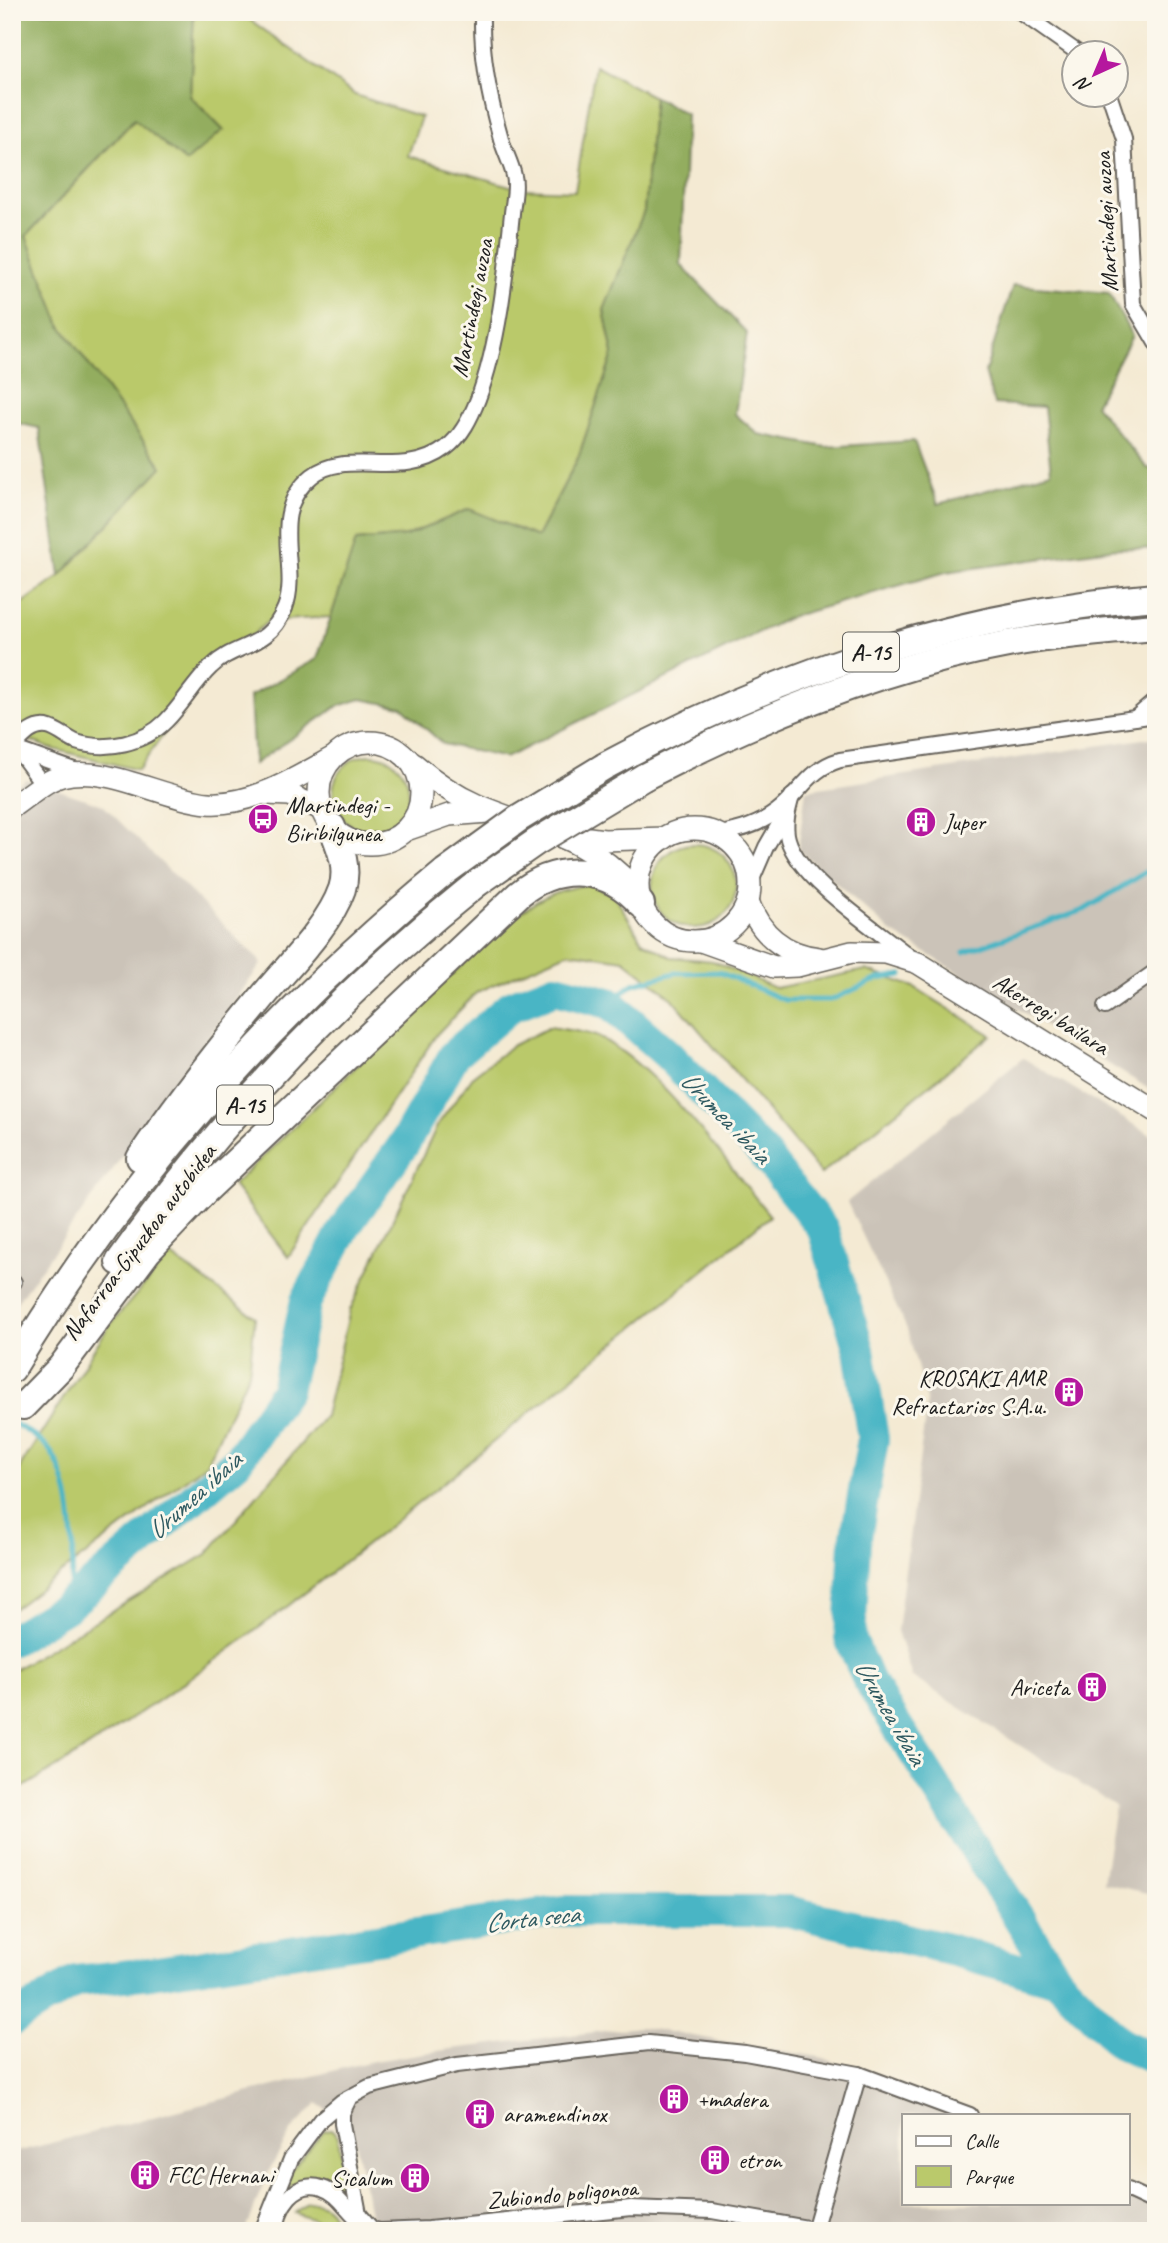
<svg xmlns="http://www.w3.org/2000/svg" width="1168" height="2243" font-family="Caveat,sans-serif">
<rect width="100%" height="100%" fill="#fbf7ec"/>
<filter id="ink" filterUnits="userSpaceOnUse"><feTurbulence type="fractalNoise" baseFrequency=".0143" numOctaves="2"/><feDisplacementMap in="SourceGraphic" scale="14" xChannelSelector="R" yChannelSelector="G"/><feConvolveMatrix kernelMatrix="1 2 1 2 8 2 1 2 1" color-interpolation-filters="sRGB"/></filter>
<filter id="wash" filterUnits="userSpaceOnUse"><feTurbulence type="fractalNoise" baseFrequency=".00686" numOctaves="4" result="noise"/><feDisplacementMap in="SourceGraphic" scale="28" xChannelSelector="R" yChannelSelector="G"/><feGaussianBlur stdDeviation="1.57" result="paint"/><feColorMatrix in="noise" values="0 0 0 0 0 0 0 0 0 0 0 0 0 0 0 0 0 1.4 0 .05"/><feComposite in="paint" operator="in"/></filter>
<g filter="url(#wash)">
<rect width="100%" height="100%" fill="#f4ead3"/>
<g fill="#cbc3b8">
<path d="M1156 737V1093L890 931 798 849 806 790Z"/>
<path d="M26 779 103 805 262 963 12 1309V789Z"/>
<path d="M1023 1058 1156 1138V1895L1103 1883 1115 1806 912 1677 897 1631 927 1402 907 1329 847 1202Z"/>
<path d="M639 2027 824 2058 957 2115H904V2203H1128V2189L1156 2201V2231H384L370 2214 352 2127 317 2103 292 2130 266 2176 246 2231H12V2153L368 2062 451 2049Z"/>
</g>
<g fill="#bac96b" stroke="#6b7244" stroke-width="2">
<path d="M194 12H239L355 95 421 117 408 156 520 189 575 191 595 66 654 97 644 211 604 310 613 354 578 458 537 537 469 509 406 536 356 541 331 617 268 621 253 635 219 649 190 680 170 725 138 770 49 748 12 733V611L60 576 162 467 61 326 26 236 135 119 223 130 190 96Z"/>
<circle cx="371" cy="793" r="38"/>
<circle cx="694" cy="886" r="42"/>
<path d="M591 884 615 896 642 941 671 957 713 961 775 988 866 970 914 987 991 1035 821 1174 673 999 624 960 569 952 477 992 437 1034 288 1257 233 1185 500 928C533 902 549 890 591 884Z"/>
<path d="M550 1027C565 1030 585 1031 598 1037 659 1067 727 1163 770 1216 670 1298 570 1380 470 1461 324 1581 175 1698 12 1794V1671L207 1554 325 1416 350 1310 438 1124 474 1075 513 1045Z"/>
<path d="M170 1255 255 1317 249 1373 206 1464 12 1610V1480L108 1327Z"/>
<path d="M331 2129 338 2136 346 2194C322 2177 308 2175 282 2191L288 2174 324 2130Z"/>
<path d="M315 2202C328 2205 336 2213 335 2228L295 2213 307 2203Z"/>
</g>
<g fill="#93ad5f" stroke="#58643e" stroke-width="2">
<path d="M12 12H194L190 96 223 130 186 162 134 119 26 236 61 326 162 467 60 576 39 428 12 422Z"/>
<path d="M654 97 686 114 681 265 747 333 735 414 758 434 826 447 914 441 938 504 1051 472 1044 407 994 404 985 372 1013 285 1109 293 1132 336 1095 405 1147 468 1156 469V549L1117 548 946 572 790 617 505 758 443 744 402 707 361 699 338 706 254 764 250 696 317 659 356 541 406 536 469 509 537 537 578 458 613 354 604 310 644 211Z"/>
</g>
<g fill="none" stroke-linecap="round" stroke-linejoin="round">
<g stroke="#48b5c5" stroke-width="5">
<path d="M964 952 1084 910 1156 866"/>
<path d="M609 1003 633 984 675 973 719 972 784 1000H831L878 979 902 975"/>
<path d="M12 1422C25 1430 43 1440 51 1452 76 1489 77 1566 66 1607"/>
</g>
<g stroke="#48b5c5" stroke-width="32">
<path d="M12 1640 66 1607 237 1461 286 1390 306 1301 345 1227 404 1144 455 1054 511 1006 555 989 609 1003 668 1055 762 1152 823 1229 859 1350 873 1439 855 1543 850 1638 868 1680 1058 1980 1121 2044 1156 2060"/>
<path d="M12 2020 76 1981 151 1973 563 1911H788L936 1946 1058 1980"/>
</g>
</g>
</g>
<g filter="url(#ink)">
<g fill="none" stroke-linecap="round" stroke-linejoin="round">
<g stroke="#68645c" stroke-width="18">
<g id="minor">
<path d="M1020 12 1077 52"/>
<path d="M1109 94 1124 139 1133 304 1156 343"/>
<path d="M1135 718 1156 700"/>
<path d="M12 748 77 771"/>
<path d="M12 749C22 738 31 725 47 727 57 729 67 738 76 742 107 752 144 743 166 721 183 704 194 683 211 667 236 642 268 650 285 608 301 567 266 514 312 476 347 448 402 481 446 448 462 436 471 417 478 399 499 344 506 272 512 213 513 202 517 187 514 176 511 162 503 149 500 135 489 97 481 52 482 12"/>
<path d="M19 752 39 779H52"/>
<path d="M792 796C788 810 784 825 788 839 799 879 876 929 909 956"/>
<path d="M717 834C741 831 764 823 782 807 803 788 812 768 840 760L1156 715"/>
<path d="M750 884 766 847 785 814"/>
<path d="M1105 1007 1156 971"/>
<path d="M12 1281 14 1282"/>
<path d="M349 2099 342 2113V2124L359 2214 372 2229 379 2231 429 2229 631 2208 712 2211 824 2231"/>
<path d="M1128 2190 1156 2203"/>
<path d="M815 2227 859 2074"/>
<path d="M262 2231 291 2159 321 2119 341 2102 369 2087 457 2065 649 2043 745 2053 859 2074 970 2115"/>
<path d="M277 2231C276 2207 296 2179 322 2188 339 2193 347 2211 360 2221"/>
</g>
</g>
<g stroke="#68645c" stroke-width="24">
<g id="secondary">
<circle cx="370" cy="793" r="51"/>
<path d="M414 764C434 781 454 795 477 805 536 830 588 836 633 888"/>
<path d="M265 794 290 795 321 809"/>
<path d="M12 807C28 796 44 781 62 776 105 764 164 799 208 803 251 806 296 778 332 758"/>
<circle cx="694" cy="885" r="56"/>
<path d="M406 830 449 815 489 812"/>
<path d="M574 836 604 840 665 838"/>
<path d="M748 901C760 934 784 954 819 958"/>
<path d="M701 941 774 967 797 966 852 952 886 953 918 963 1156 1111"/>
</g>
</g>
<g stroke="#68645c" stroke-width="30">
<g id="motorway">
<path d="M605 766C779 672 958 613 1156 597"/>
<path d="M644 777C758 718 881 667 1008 644 1057 635 1106 631 1156 627"/>
<path d="M140 1158C177 1103 218 1051 260 1000 285 969 329 927 342 889 349 867 340 847 332 827"/>
<path d="M119 1262C220 1120 340 993 476 884"/>
<path d="M12 1369C126 1180 274 1012 445 872"/>
<path d="M23 1406 61 1367 148 1251 205 1191 519 894C558 862 608 866 641 904"/>
</g>
</g>
<use href="#minor" stroke="#fff" stroke-width="14"/>
<use href="#secondary" stroke="#fff" stroke-width="21"/>
<use href="#motorway" stroke="#fff" stroke-width="26"/>
<g stroke="#68645c" stroke-width="30" stroke-linecap="butt">
<g id="motorway-bridge">
<path d="M445 872 518 819 605 766"/>
<path d="M476 884 536 842 644 777"/>
</g>
</g>
<use href="#motorway-bridge" stroke="#fff" stroke-width="26"/>
</g>
</g>
<defs>
<g id="bus-disc" transform="scale(1.575)"><circle r="9.5" fill="#b5179e" stroke="#fbf7ec"/><path d="M-5-6H5V4H4V6H2V4H-2V6H-4V4H-5ZM-3.5-4V0h7V-4ZM-3.5 1.2v1.5H-2V1.2ZM2 1.2v1.5H3.5V1.2Z" fill="#fff"/></g>
<g id="building-disc" transform="scale(1.575)"><circle r="9.5" fill="#b5179e" stroke="#fbf7ec"/><path d="M-4-6H4V6H1V3H-1V6H-4ZM-2.5-4.3h1.7v1.8h-1.7ZM.8-4.3h1.7v1.8H.8ZM-2.5-1h1.7V.8h-1.7ZM.8-1h1.7V.8H.8Z" fill="#fff"/></g>
</defs>
<g fill-rule="evenodd">
<use href="#bus-disc" x="263" y="819"/>
<use href="#building-disc" x="921" y="822"/>
<use href="#building-disc" x="1069" y="1392"/>
<use href="#building-disc" x="1092" y="1687"/>
<use href="#building-disc" x="674" y="2099"/>
<use href="#building-disc" x="480" y="2114"/>
<use href="#building-disc" x="715" y="2160"/>
<use href="#building-disc" x="145" y="2175"/>
<use href="#building-disc" x="415" y="2178"/>
</g>
<g text-anchor="middle" stroke-width="6" stroke-linejoin="round" paint-order="stroke">
<g fill="#fbf7ec" stroke="#5f5e5a" stroke-width="2">
<rect x="843" y="632.5" width="56" height="39" rx="5"/>
<rect x="217" y="1085.5" width="56" height="39" rx="5"/>
</g>
<g font-size="23" font-weight="bold" fill="#1c1c1c">
<text x="871" y="660">A-15</text>
<text x="245" y="1113">A-15</text>
</g>
<g font-size="24" fill="#1c1c1c" stroke="#fbf7ec">
<text transform="translate(1106 222) rotate(-93)" y="8">Martindegi auzoa</text>
<text transform="translate(472 308) rotate(-79)" y="8">Martindegi auzoa</text>
<text transform="translate(1051 1014) rotate(32)" y="8">Akerregi bailara</text>
<text transform="translate(139 1242) rotate(-53)" y="8">Nafarroa-Gipuzkoa autobidea</text>
<text transform="translate(562 2194) rotate(-5)" y="8">Zubiondo poligonoa</text>
</g>
<g font-size="24" fill="#1c1c1c" stroke="#fbf7ec" text-anchor="start">
<text x="286" y="813">Martindegi -<tspan x="286" dy="28">Biribilgunea</tspan></text>
<text x="944" y="830">Juper</text>
<text x="1046" y="1386" text-anchor="end">KROSAKI AMR<tspan x="1046" dy="28">Refractarios S.A.u.</tspan></text>
<text x="1069" y="1695" text-anchor="end">Ariceta</text>
<text x="697" y="2107">+madera</text>
<text x="503" y="2122">aramendinox</text>
<text x="738" y="2168">etron</text>
<text x="168" y="2183">FCC Hernani</text>
<text x="392" y="2186" text-anchor="end">Sicalum</text>
</g>
<g font-size="26" font-style="italic" fill="#2e5960" stroke="#fbf7ec">
<text transform="translate(726 1117) rotate(46)" y="9">Urumea ibaia</text>
<text transform="translate(194 1495) rotate(-42)" y="9">Urumea ibaia</text>
<text transform="translate(891 1712) rotate(60)" y="9">Urumea ibaia</text>
<text transform="translate(532 1918) rotate(-6)" y="9">Corta seca</text>
</g>
</g>
<rect width="1168" height="2243" fill="none" stroke="#fbf7ec" stroke-width="42"/>
<rect x="902" y="2114" width="228" height="91" fill="#fbf7ec" stroke="#a29f99" stroke-width="2"/>
<rect x="916" y="2136" width="35" height="10" fill="#ffffff" stroke="#a29f99" stroke-width="2"/>
<text x="965" y="2148" font-size="21" fill="#1c1c1c">Calle</text>
<rect x="916" y="2166" width="35" height="21" fill="#bac96b" stroke="#a29f99" stroke-width="2"/>
<text x="965" y="2184" font-size="21" fill="#1c1c1c">Parque</text>
<g transform="translate(1095 74) rotate(224)"><circle r="33" fill="#fbf7ec" stroke="#a29f99" stroke-width="2"/>
<path d="M0-5L12 26L0 18L-12 26Z" fill="#b5179e"/>
<text y="-10" font-size="19" font-weight="bold" text-anchor="middle" fill="#1c1c1c">N</text>
</g>
</svg>
